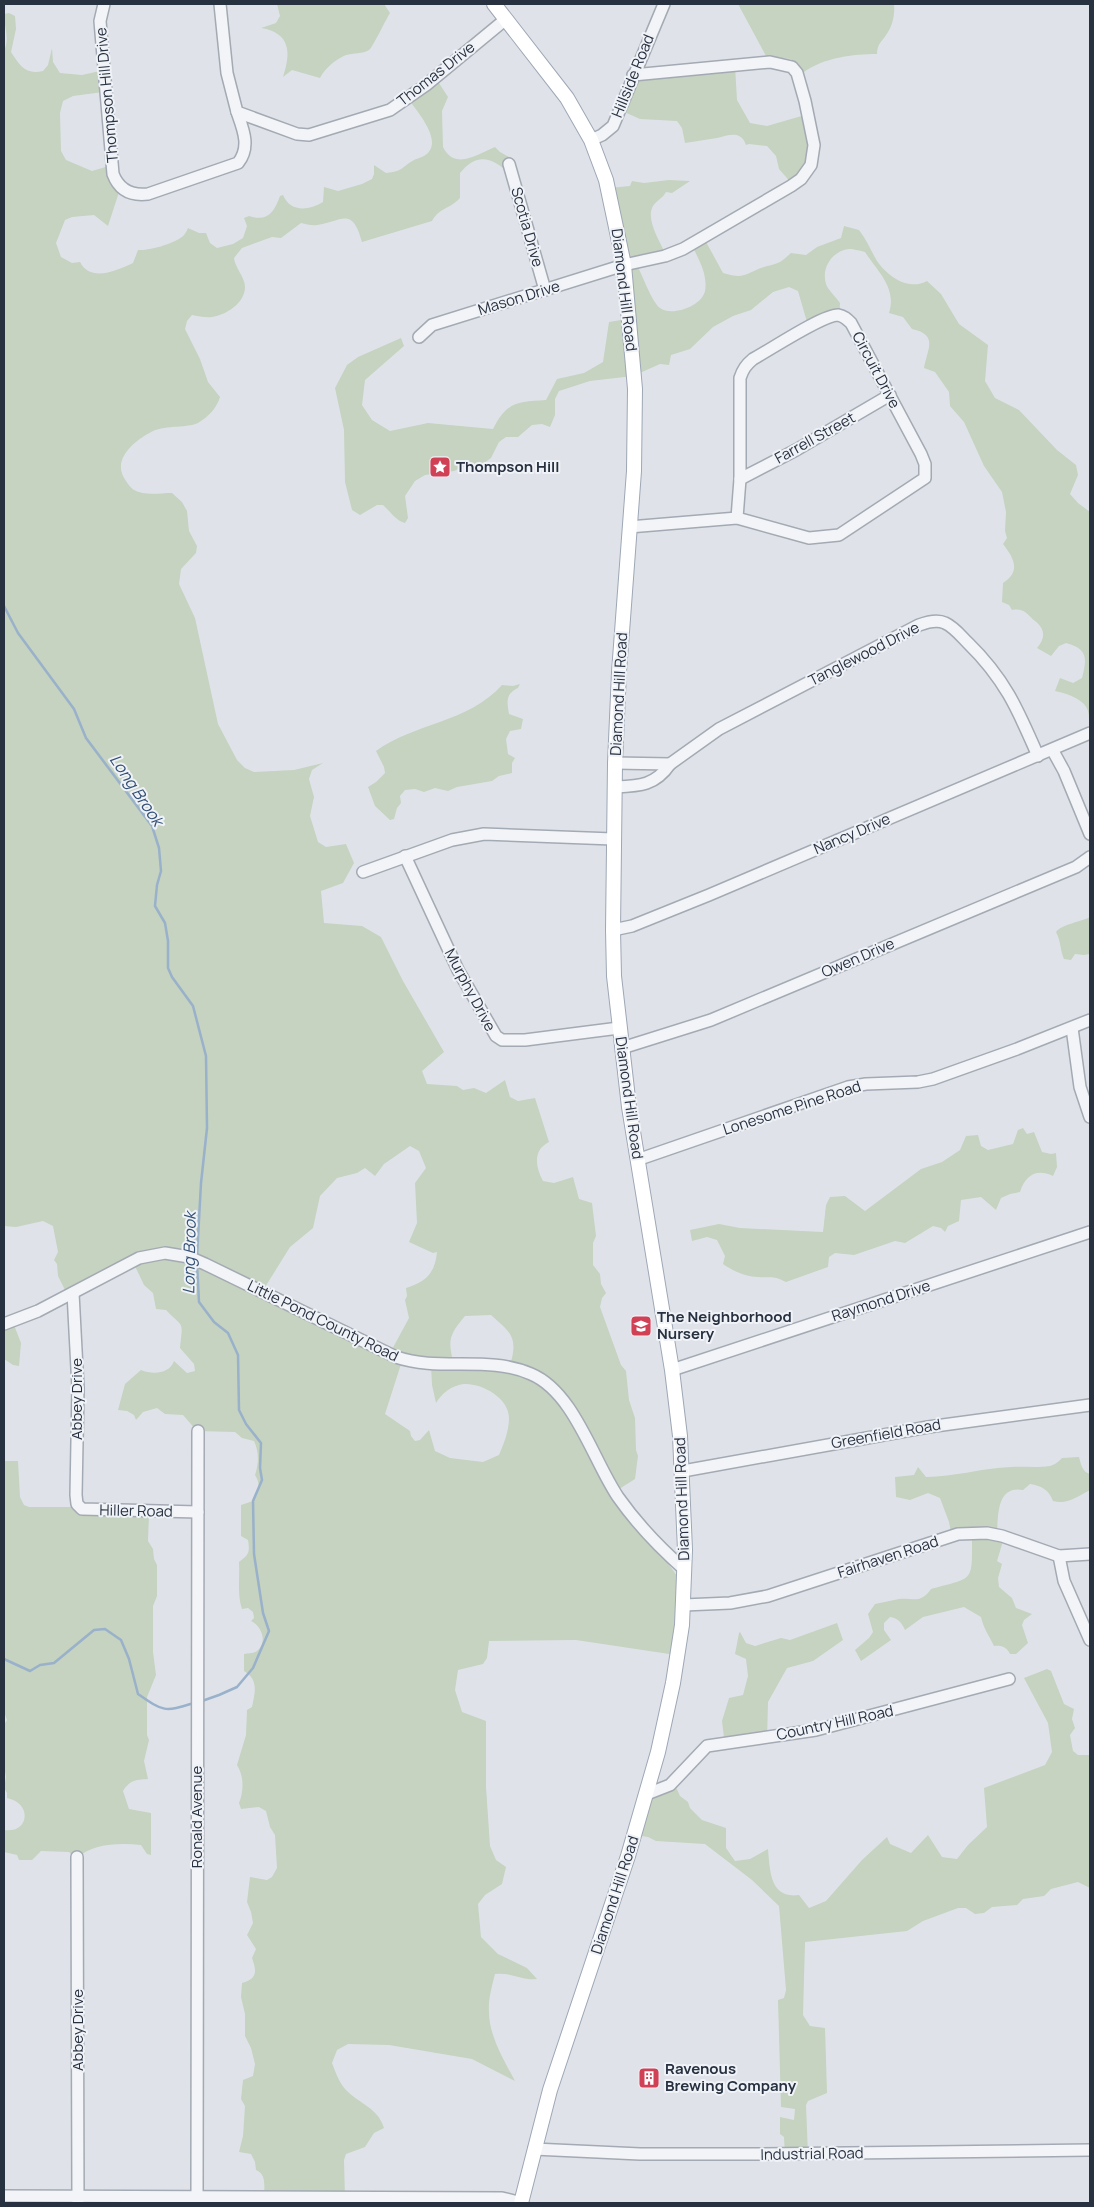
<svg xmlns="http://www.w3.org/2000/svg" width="1094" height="2207" font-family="Manrope,sans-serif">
<rect width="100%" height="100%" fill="#dfe3e9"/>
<g fill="#c5d3c0" fill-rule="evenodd">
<path d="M277 4H384L390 13C385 21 373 47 369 50 363 54 353 53 346 55 336 59 325 68 320 78L292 70 283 77C291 53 291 33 261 28L276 23 280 16Z"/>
<path d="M738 4H894C895 13 893 24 888 32 883 41 877 43 877 54 853 54 823 58 804 72L791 59 766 56Z"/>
<path d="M9 13 15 16 16 29 11 52C20 66 26 75 43 71L48 65 52 48 53 62 60 73 82 75 100 71 103 92 73 96 63 101 60 113 61 151 66 160 92 171 109 166 120 189 108 226 94 215 72 217 65 220 56 243 61 257 72 263 80 262C91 283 117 270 133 263L138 250C149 251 177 243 184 235 186 233 187 230 188 228L199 233H206L210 243 217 248 233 244 243 238 247 226 244 218 249 216C267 222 274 213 280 196L283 195C290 212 308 211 323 202L324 187 338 191 362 184 372 179 374 174V165L386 173C404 171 400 168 414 160 418 158 424 157 428 153 441 139 419 114 410 101L437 80 448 97 442 111 443 147C455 171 478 154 495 147L500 152 509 157 510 174C492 157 477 152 460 173V198C450 209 440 207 432 221L362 242C352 205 341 222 317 225 312 226 306 224 301 223L281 238 272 237 242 248 234 258C235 268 245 277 245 287 245 303 226 315 212 317 206 318 198 316 192 315L187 321 185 329 200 359 208 382 220 397C217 408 208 417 198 423 189 428 166 425 153 431 135 440 110 460 126 481 128 484 131 488 134 490 144 496 160 493 172 493L182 502 187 511 189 531 197 546 196 553 181 569 179 584 195 618 218 724 237 760 245 768 254 772 294 770 323 763 312 770 309 779 314 797 310 816 318 842 326 847 346 844 354 863 343 883 321 891 324 923 362 926 381 937 403 981 444 1052 422 1071 427 1084 457 1086 463 1090 474 1088 486 1093 505 1080 510 1097 518 1101 535 1098 549 1142C533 1150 535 1166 543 1181L554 1183 573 1177 579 1199 592 1203 596 1236 593 1243V1265L600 1274 601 1284 606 1293 602 1298 600 1307 621 1365 626 1371 629 1400 635 1418 636 1450 638 1456 635 1479 616 1491 680 1580 676 1655 576 1640 489 1641 487 1658 483 1664 458 1670 455 1690 462 1712 486 1721V1787L490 1846 496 1860 506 1867 502 1884 485 1895 478 1904 481 1937 498 1954 527 1968 537 1979C523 1981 511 1972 495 1974 492 1986 488 2000 489 2012 489 2036 504 2060 515 2081L472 2059 389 2045 348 2044 337 2050 332 2063C336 2073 339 2083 347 2091 360 2104 378 2108 384 2128L374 2133 365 2147 346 2154 344 2160 345 2198H264C264 2188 267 2174 256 2170L255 2162 251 2154 239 2152 243 2136 245 2106 241 2099 243 2080 253 2076 255 2064 251 2048 245 2036V2014L241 1997 242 1983C257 1979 257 1972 252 1958L256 1949 247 1935 253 1923 251 1912 247 1902 250 1877 267 1880 272 1877 277 1868 275 1835 270 1827 266 1811 259 1807 241 1809 239 1803C244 1791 244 1776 237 1765L246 1735 247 1710 252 1707C255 1692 259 1680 244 1671V1654C249 1653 255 1654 259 1649 267 1640 261 1626 251 1621L254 1618 253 1612 248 1608 242 1609C237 1595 240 1578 239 1562 249 1555 250 1552 248 1540L241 1536V1505L253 1501C259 1491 261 1485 255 1475 259 1463 259 1452 254 1441L242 1438 235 1432 197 1431 183 1415 165 1414 157 1408 143 1412 136 1420 134 1415 127 1411 118 1410 125 1384 141 1370C153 1375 169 1374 174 1361L187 1373 195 1371 194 1364 180 1348C183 1319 184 1329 166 1310L156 1309 153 1293 144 1285 134 1264 68 1296 58 1276 57 1264 54 1260 58 1252 53 1226 43 1221 16 1227 4 1226V51C10 38 4 27 4 14ZM410 1146 419 1151 426 1168 415 1183 417 1223 409 1242 433 1253 437 1252C435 1274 425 1282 406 1288L407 1296 405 1300 409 1318 389 1355 262 1292 290 1247 313 1228 320 1196 337 1178 357 1173 365 1168 375 1176 384 1164ZM491 1315C514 1335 518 1339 509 1369L454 1365C448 1341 448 1336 465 1316ZM402 1361 431 1366 432 1385 436 1403C441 1394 452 1385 464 1384 482 1383 509 1398 509 1418 509 1431 504 1443 499 1455L483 1462 450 1458 435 1451 429 1430 420 1440 415 1441 411 1436 410 1431 385 1414Z"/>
<path d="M735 66 737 100 750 123 767 126 805 115 813 154 793 185 779 169 776 156 767 146 749 144 746 145C741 130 729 135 717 138 706 140 696 141 685 143L682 128 677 121 640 119 622 111 631 78Z"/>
<path d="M669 180 690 181 672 193 666 192C663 198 657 200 653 206 645 220 661 243 667 257L638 267C643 277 652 302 660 308 672 317 702 306 705 291 708 276 699 259 692 246L705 240 723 273C746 280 745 273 764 267 779 263 779 264 791 253L806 255 817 247 841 238 844 226 859 230C867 240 871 251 877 261 888 277 909 291 927 281L941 294 959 324 988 345 985 381 995 398 1019 410 1057 450 1076 465 1078 475 1070 494 1078 503 1090 512V734C1088 728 1090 718 1088 711 1085 699 1065 693 1055 691L1060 678 1073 683 1082 678C1087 658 1088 649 1066 643L1059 646 1051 656 1037 648C1046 637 1045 629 1035 621 1026 614 1025 608 1012 610L1009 605 1002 602 1003 583C1022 571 1013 557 1003 544L1007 538 1005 531 1006 512 1002 492 984 466 964 422 950 406 949 392 935 372 924 368C927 349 939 335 912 329L903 317 889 313C897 288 878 272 865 252 861 251 854 249 849 249 832 251 821 268 826 284 828 290 836 297 840 303L839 321 828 322 809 329 798 291 789 287 773 292 751 310 733 316 713 327 690 349 671 355 669 365 660 364 633 376 590 381 559 391 555 399V415L550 427 542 424 532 425 518 437H506L499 442 491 458 484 463 468 465 454 471 425 475 415 481 405 496 408 518 405 523C396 521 390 511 383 505H377L360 515 352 510 345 482 344 430 335 388 347 365 358 357 401 338 404 346 365 380 362 405 372 420 390 431 428 423 493 429C507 401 518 402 546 400L557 379 584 373 603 362 609 322 627 319 609 188 630 186 632 181 644 183Z"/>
<path d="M520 684 518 688C505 694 507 702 509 714L523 719 521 729 510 731 506 739 508 754 515 758 512 763V773L499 776 492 781 457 787 448 791 435 788 424 792 415 789 405 790 400 796 401 803 397 808 394 819 390 820 375 806 368 787 376 782 385 773 384 767 376 751C414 723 468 723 502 685L513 686Z"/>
<path d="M1090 917V954L1084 955 1075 954 1071 960 1064 959C1060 950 1061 941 1056 932 1062 924 1081 922 1090 917Z"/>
<path d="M1023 1128 1027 1134 1034 1132 1042 1152 1051 1154 1056 1153 1057 1167 1053 1176C1036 1168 1025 1176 1020 1192L1010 1194 1001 1198 996 1210 981 1197 961 1200 959 1221 948 1226 945 1232 941 1228 933 1226 905 1243 895 1241 854 1255 835 1253 829 1257 828 1267 786 1282C773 1275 772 1278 758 1277 746 1277 733 1271 723 1264L725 1256 717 1240 707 1237 692 1241 690 1230 719 1224 740 1228 823 1232 826 1205 830 1197 845 1196 865 1211 921 1169 942 1162 960 1150 966 1136 978 1135 981 1146 988 1150 1013 1144 1018 1130Z"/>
<path d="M14 1325 21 1343 19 1366 13 1365 4 1359V1327Z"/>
<path d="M1079 1457C1081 1464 1082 1472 1090 1474V1490C1078 1496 1068 1505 1053 1501 1049 1490 1042 1486 1030 1484L1023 1490C996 1485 998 1517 997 1537L1003 1541 997 1561 1002 1564 998 1578 999 1587 1012 1598 1016 1608 1032 1614 1024 1620 1022 1625 1028 1643 1016 1654H1010C1007 1647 1001 1645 994 1646 989 1635 984 1630 981 1617L964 1607 923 1617 905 1630C902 1623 898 1618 890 1617L884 1623V1630L891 1640 861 1661 855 1650 869 1638 873 1632 868 1614 875 1604C883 1602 891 1601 899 1599 912 1597 920 1605 931 1589 974 1577 972 1583 972 1538H952L949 1522 940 1498 928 1493 910 1500 896 1497 895 1477 914 1475 918 1467 926 1477C954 1477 982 1468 1011 1467 1024 1466 1036 1468 1050 1466 1056 1464 1058 1462 1062 1458Z"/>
<path d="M4 1461H18L20 1497 24 1505 29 1507H79L149 1514 148 1541 153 1549 154 1559 157 1565V1596L153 1606V1652L156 1675 147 1697V1735L149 1740 144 1761 148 1779C135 1780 130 1780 123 1791L129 1809 151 1813V1855L147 1854 141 1845C119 1843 93 1843 76 1859L69 1852 41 1851 32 1860H19L17 1855 4 1852V1830C29 1834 33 1803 7 1798V1793L4 1788 6 1777 4 1766V1725L7 1720 4 1712Z"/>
<path d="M837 1623 843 1640 813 1661 787 1668 768 1702 767 1740 725 1746 722 1721 729 1698 743 1695 748 1676 746 1659 735 1654 739 1633 740 1632 746 1643 755 1646 781 1638 790 1640Z"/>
<path d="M1047 1669 1051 1671 1064 1704 1074 1709 1072 1719 1075 1728 1070 1735 1073 1751 1078 1755H1090V1888L1078 1882 1051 1889 1044 1896 1023 1899 1017 1905 992 1907 984 1913 975 1914 966 1908H958L923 1921 907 1931 805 1942 803 2015 810 2026 825 2028 827 2093 808 2101 806 2105 808 2155 785 2156 784 2137 780 2134V2117L794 2120 795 2109 781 2107 778 2000 784 1998 786 1990 779 1906 752 1880 705 1844 656 1841 648 1837 635 1835 648 1791 675 1785 680 1796 688 1802 690 1808 702 1820 726 1828V1848L735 1861 750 1859 768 1849C770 1871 770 1899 799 1895L809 1908 826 1901 862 1860 887 1837 890 1844 911 1853 928 1835 942 1857 957 1859 968 1845 987 1827 984 1788 1045 1765 1052 1752 1048 1723 1024 1678Z"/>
</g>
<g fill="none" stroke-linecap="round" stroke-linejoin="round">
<g stroke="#99b1ca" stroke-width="2.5">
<path d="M4 606 18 633 74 709 86 738 152 826 159 848 161 871 157 885 155 906 165 923 168 941V968L172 977 193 1006 206 1056 207 1128 201 1183 197 1256"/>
<path d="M197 1264 199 1302 214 1322 228 1333 238 1355 239 1410 246 1424 261 1443 260 1468 262 1480 253 1501 254 1554 263 1613 269 1631 253 1668 237 1687 219 1695 202 1701"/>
<path d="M4 1659 30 1671 40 1665 54 1663 94 1630 105 1629 121 1640 129 1659 138 1694C164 1712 164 1712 194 1703"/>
</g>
<g stroke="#a4aab3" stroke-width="14">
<g id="minor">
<path d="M104 4 100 21 113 174C119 190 131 196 148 194L238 163C251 147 243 129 237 112"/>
<path d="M220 4 227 73 237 112 297 134 309 135 390 110 426 85 506 19"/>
<path d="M591 140 602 135 613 126 664 4"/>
<path d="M509 164 545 290"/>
<path d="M419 337 432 325 624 265 665 256 683 249 791 186 801 179 811 165 814 145 805 101 797 73 792 67 770 62 633 75"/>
<path d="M740 479 796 450 890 395"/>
<path d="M629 527 737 518 809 538 839 535 925 478V464L921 454 851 323C847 319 844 316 838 315 822 315 770 350 753 359 746 365 743 369 740 378V479L737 518"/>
<path d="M1053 751 1064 771 1090 834"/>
<path d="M615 763 670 764 719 729 919 625C927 622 937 619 945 623 954 627 961 636 968 643 1005 679 1018 710 1038 756"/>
<path d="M614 787C639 786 655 786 670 764"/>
<path d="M405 856 458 970 496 1036 502 1040H525L619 1028"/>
<path d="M363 872 452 840 484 834 613 839"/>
<path d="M613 930 632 926 709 895 1090 733"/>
<path d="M1072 1028 1080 1087 1090 1117"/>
<path d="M622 1048 711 1020 1076 867 1090 857"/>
<path d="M637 1160 848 1087 866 1084 918 1082 933 1079 1017 1049 1090 1020"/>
<path d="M73 1293 78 1388 76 1495 77 1504 82 1509 198 1512"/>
<path d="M4 1324 38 1311 139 1258 165 1253 189 1257 205 1264 396 1357C440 1372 488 1355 531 1374 574 1392 593 1460 618 1497 637 1524 660 1548 685 1570"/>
<path d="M672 1370 1090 1232"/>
<path d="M683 1471 928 1427 1090 1405"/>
<path d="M1059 1556 1064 1581 1090 1640"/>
<path d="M684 1605 730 1603 768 1596 958 1534 987 1533 1002 1536 1059 1556 1090 1554"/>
<path d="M647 1794 670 1785 707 1746 816 1730 1009 1679"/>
<path d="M77 1857 78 2203"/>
<path d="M534 2149 640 2154H762L1090 2150"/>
<path d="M4 2196 502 2198 522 2203"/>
<path d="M197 2203 198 1431"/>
</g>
</g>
<g stroke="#9ea7b5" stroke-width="16">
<path id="major" d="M494 4 567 98 591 140 606 180 624 265 635 389 634 471 619 672 615 763 613 930 614 976 629 1107 672 1370 680 1436 685 1550 682 1625 673 1683 658 1752 628 1856 550 2090 521 2203"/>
</g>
<use href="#minor" stroke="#f2f4f7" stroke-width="11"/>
<use href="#major" stroke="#fff" stroke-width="14"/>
</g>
<defs>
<g id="sight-square" transform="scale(1.125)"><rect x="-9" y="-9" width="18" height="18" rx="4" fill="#d14156" stroke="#eff2f6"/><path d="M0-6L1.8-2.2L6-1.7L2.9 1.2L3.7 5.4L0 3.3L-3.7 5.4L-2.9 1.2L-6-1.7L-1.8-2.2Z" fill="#fff"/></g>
<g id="school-square" transform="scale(1.125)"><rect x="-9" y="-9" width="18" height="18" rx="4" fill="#d14156" stroke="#eff2f6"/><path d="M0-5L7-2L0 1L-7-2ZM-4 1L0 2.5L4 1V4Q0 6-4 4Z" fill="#fff"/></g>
<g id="building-square" transform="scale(1.125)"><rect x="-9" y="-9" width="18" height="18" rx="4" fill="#d14156" stroke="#eff2f6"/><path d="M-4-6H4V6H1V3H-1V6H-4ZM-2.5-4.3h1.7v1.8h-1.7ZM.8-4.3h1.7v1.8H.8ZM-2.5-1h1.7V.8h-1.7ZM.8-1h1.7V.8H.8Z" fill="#fff"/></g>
</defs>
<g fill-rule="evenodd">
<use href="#sight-square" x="440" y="467"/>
<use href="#school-square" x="641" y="1326"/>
<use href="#building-square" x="649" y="2078"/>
</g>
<g text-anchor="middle" stroke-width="4" stroke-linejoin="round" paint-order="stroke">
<g font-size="15" fill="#283140" stroke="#eff2f6">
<text transform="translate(436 74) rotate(-38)" y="5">Thomas Drive</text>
<text transform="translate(633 76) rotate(-68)" y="5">Hillside Road</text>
<text transform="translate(107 95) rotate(-95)" y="5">Thompson Hill Drive</text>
<text transform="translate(527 227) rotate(74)" y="5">Scotia Drive</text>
<text transform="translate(624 290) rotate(83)" y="5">Diamond Hill Road</text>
<text transform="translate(519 298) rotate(-17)" y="5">Mason Drive</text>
<text transform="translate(876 370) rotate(62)" y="5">Circuit Drive</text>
<text transform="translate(815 438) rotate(-29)" y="5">Farrell Street</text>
<text transform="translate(864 654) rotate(-27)" y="5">Tanglewood Drive</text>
<text transform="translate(619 694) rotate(-87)" y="5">Diamond Hill Road</text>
<text transform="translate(852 834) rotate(-23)" y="5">Nancy Drive</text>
<text transform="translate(858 958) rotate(-23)" y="5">Owen Drive</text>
<text transform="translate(470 990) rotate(62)" y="5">Murphy Drive</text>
<text transform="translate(629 1098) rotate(82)" y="5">Diamond Hill Road</text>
<text transform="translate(792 1108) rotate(-18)" y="5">Lonesome Pine Road</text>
<text transform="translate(881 1301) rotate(-18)" y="5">Raymond Drive</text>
<text transform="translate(323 1321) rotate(26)" y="5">Little Pond County Road</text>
<text transform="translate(77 1399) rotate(-90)" y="5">Abbey Drive</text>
<text transform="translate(886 1434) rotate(-10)" y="5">Greenfield Road</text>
<text transform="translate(682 1499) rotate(-92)" y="5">Diamond Hill Road</text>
<text transform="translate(136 1511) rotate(1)" y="5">Hiller Road</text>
<text transform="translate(888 1557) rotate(-18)" y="5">Fairhaven Road</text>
<text transform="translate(835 1723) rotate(-12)" y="5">Country Hill Road</text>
<text transform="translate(197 1817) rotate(-90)" y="5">Ronald Avenue</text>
<text transform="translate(615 1895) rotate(-72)" y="5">Diamond Hill Road</text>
<text transform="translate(78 2030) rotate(-90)" y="5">Abbey Drive</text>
<text transform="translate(812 2154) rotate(-1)" y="5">Industrial Road</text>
</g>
<g font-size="15" font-weight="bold" fill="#283140" stroke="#eff2f6" text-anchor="start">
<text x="456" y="472">Thompson Hill</text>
<text x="657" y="1322">The Neighborhood<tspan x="657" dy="17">Nursery</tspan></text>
<text x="665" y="2074">Ravenous<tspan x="665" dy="17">Brewing Company</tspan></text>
</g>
<g font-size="16" font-style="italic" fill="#314f75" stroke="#eff2f6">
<text transform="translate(137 790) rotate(56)" y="6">Long Brook</text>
<text transform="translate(189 1253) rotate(-89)" y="6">Long Brook</text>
</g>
</g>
<rect width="1094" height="2207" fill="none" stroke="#283140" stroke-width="10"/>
</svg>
